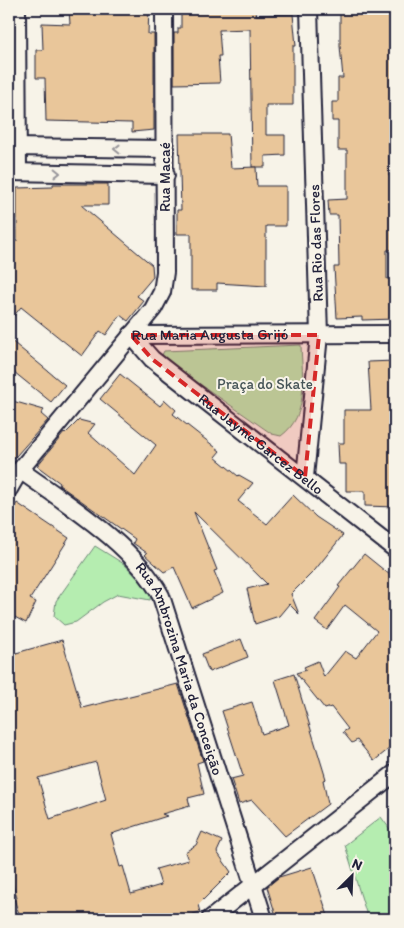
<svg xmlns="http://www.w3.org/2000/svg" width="404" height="928" font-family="Itim,sans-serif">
<rect width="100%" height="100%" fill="#f7f3e8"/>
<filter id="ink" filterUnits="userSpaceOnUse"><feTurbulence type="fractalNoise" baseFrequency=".02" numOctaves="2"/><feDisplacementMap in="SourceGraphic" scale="10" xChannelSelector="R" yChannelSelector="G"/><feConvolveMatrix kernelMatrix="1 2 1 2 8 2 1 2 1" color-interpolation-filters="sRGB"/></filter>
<g filter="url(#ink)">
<g fill="#b5edb0" stroke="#6c8876">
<path d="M301 345C302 376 310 415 281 436L272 434 161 357 164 351Z"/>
<path d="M95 546 124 564 151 592 150 600 118 594 103 602 76 622 64 625 54 616 56 601Z"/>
<path d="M381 817 395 836V919H368L345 845Z"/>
</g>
<g fill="#e9c69a" stroke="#22223b" fill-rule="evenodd">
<path d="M69 9H149L148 34H154V130L132 132V123L46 121 45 78H36V50H43L42 23 70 24Z"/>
<path d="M181 9H256V15L293 14 296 46H293V105H266V135H285V155L265 156V167H252L250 29 219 30 221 56H218L220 83 174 84V33H178V28H181Z"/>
<path d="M340 9H395V123H389V176H395V250H387V279H395V319L362 320V317L337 318 334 267H339L338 215H329L328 200 347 199V150H338V121H332V102H338V78H343L340 46Z"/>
<path d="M179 134H228L231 168 256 167 257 186H286V226H266V286L217 283V290H191V234H177V210H181Z"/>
<path d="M53 184H108V205H81L152 265 153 277 137 296 144 301 128 321 120 315 106 335 100 331 82 356 21 307 9 322V241H17V188L53 187Z"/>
<path d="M9 339 65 385 51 402 9 368Z"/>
<path d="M395 361V507L365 506V491H346V464H339L338 443H344V410H371L368 362Z"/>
<path d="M120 374 160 406 165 400 176 410 173 414 220 451 215 457 238 476 239 475 253 483 238 501 267 524 293 495 316 517 343 535 315 570 291 594 299 614 289 604 279 616 255 624 247 589 267 584 194 512 217 570 214 571 223 593 192 608 174 567 164 572 145 555 147 553 133 543 135 539 59 485 60 483 37 466 64 433 65 434 79 420 95 424 88 433 135 475 156 445 100 399Z"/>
<path d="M9 400 44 410 41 414 48 420 9 464Z"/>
<path d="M17 503 69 538 30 599 36 602 26 623 9 614V516Z"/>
<path d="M364 554 395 579V744L374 761 357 740 352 743 343 732 348 729 331 707 325 709 296 673 306 670 304 667 318 661 324 677 345 651 356 658 377 631 345 605 327 630 315 621 340 587 338 586Z"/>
<path d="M241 639 248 657 209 672 202 654Z"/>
<path d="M62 640 82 708 178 684 203 761 197 763 204 794 188 798 190 806 162 814 167 816 111 834 120 867 123 866 131 894 161 885 156 869 188 860 185 852 196 845 202 832 222 841 217 852 231 872 198 905 200 912 176 919H22L19 914 14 899 17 898 9 872V655ZM96 762 106 800 50 819 38 778Z"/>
<path d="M294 674 326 779 323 780 328 804 285 836 252 800 239 804 231 779 243 776 222 711 252 702 262 734 289 725 275 680Z"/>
<path d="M312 867 329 919H277L267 887 279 877Z"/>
</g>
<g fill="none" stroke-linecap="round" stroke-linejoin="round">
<g stroke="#22223b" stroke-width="20">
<g id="street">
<path d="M17 9 18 172"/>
<path d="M9 147 165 149"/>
<path d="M9 172 166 175"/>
<path id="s1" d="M131 335 152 359 395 549"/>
<path id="s2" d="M131 335 395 334"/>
<path id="s3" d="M20 470C67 504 134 545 161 596L264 919"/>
<path d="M305 477 319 335 309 9"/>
<path d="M9 489 20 470 153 309 162 292 165 272 164 9"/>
<path d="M210 919 395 773"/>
</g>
</g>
<use href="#street" stroke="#f7f3e8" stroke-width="16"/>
</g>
<defs><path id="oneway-chevron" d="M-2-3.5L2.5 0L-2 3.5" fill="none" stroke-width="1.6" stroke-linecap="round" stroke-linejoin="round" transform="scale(1.25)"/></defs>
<g stroke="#97959a">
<use href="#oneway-chevron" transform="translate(117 149) rotate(-179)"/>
<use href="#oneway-chevron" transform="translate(57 173) rotate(1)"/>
</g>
</g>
<path fill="#d62828" fill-opacity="0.2" stroke="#d62828" stroke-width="4" stroke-dasharray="10 6" stroke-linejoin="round" d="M131 335H319L305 477 152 359Z"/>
<g text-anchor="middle" stroke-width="4" stroke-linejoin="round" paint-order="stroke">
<g font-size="15" fill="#22223b" stroke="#f7f3e8">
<text transform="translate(165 177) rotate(-90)" y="5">Rua Macaé</text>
<text transform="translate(316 243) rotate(-92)" y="5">Rua Rio das Flores</text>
<text dy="5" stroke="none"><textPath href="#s2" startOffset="79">Rua Maria Augusta Grijó</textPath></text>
<text dy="5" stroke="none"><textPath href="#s1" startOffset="170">Rua Jayme Garcez Bello</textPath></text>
<text dy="5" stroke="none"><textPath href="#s3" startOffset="265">Rua Ambrozina Maria da Conceição</textPath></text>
</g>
<g font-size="15" fill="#475558" stroke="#f7f3e8">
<text x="265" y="389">Praça do Skate</text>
</g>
</g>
<rect width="404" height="928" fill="none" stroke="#f7f3e8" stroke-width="30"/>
<rect x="15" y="15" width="374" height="898" fill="none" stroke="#22223b" stroke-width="2" filter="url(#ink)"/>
<g transform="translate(352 876) rotate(24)" stroke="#f7f3e8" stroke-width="4" paint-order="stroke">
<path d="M0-4L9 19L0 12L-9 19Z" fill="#22223b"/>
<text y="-8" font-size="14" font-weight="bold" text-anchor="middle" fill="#22223b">N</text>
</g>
</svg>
